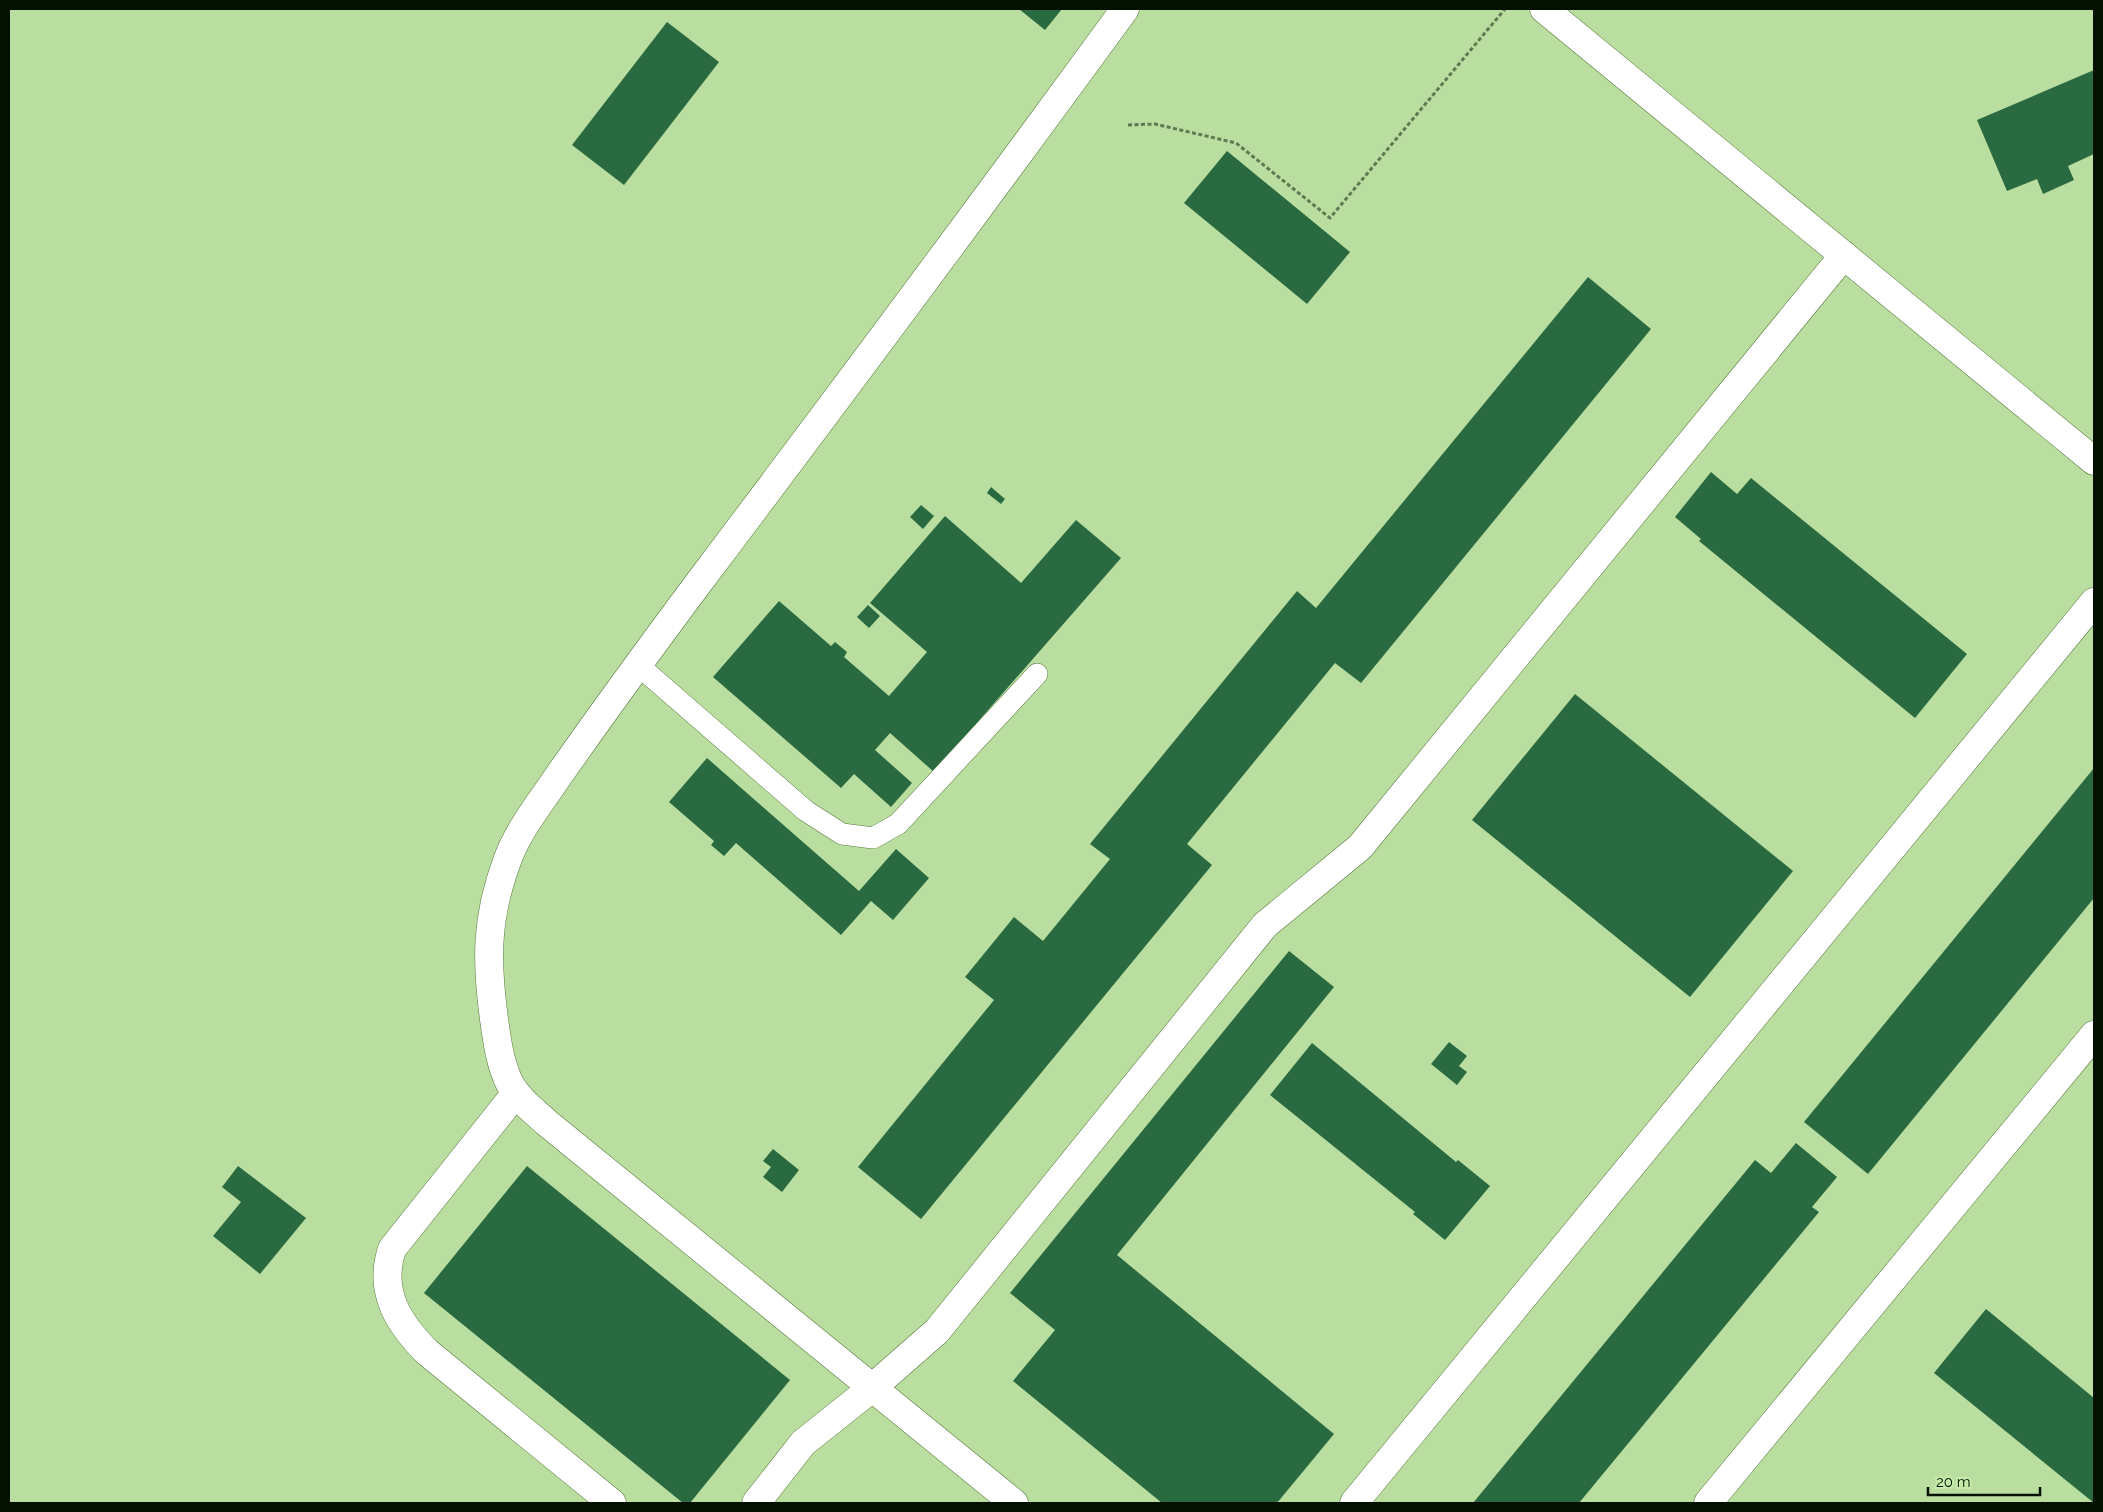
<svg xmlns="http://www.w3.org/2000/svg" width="2103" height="1512" font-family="Raleway,sans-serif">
<rect width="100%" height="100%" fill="#b9de9f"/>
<g fill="#2a6a41">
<path d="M1019 9H1062L1045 30Z"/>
<path d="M667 22 719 62 624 185 572 145Z"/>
<path d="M2094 70V154L2068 166 2074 180 2043 194 2037 179 2007 191 1977 120Z"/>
<path d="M1227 151 1350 252 1307 304 1184 203Z"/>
<path d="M1588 277 1651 329 1361 683 1335 663 1187 844 1212 865 921 1219 858 1167 994 1000 965 977 1014 917 1043 941 1110 859 1090 844 1297 591 1316 608Z"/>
<path d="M1711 472 1737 494 1751 478 1967 654 1915 718 1699 541 1701 539 1675 517Z"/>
<path d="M991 487 1005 499 1001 504 987 493Z"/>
<path d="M921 505 934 516 923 529 910 517Z"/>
<path d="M945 516 1021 583 1076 520 1121 558 934 772 890 733 875 750 912 783 891 807 854 774 841 788 713 677 779 601 831 646 835 642 847 652 844 657 889 696 927 652 870 603Z"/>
<path d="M868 605 880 616 869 628 857 617Z"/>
<path d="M1575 694 1793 871 1690 997 1472 820Z"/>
<path d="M707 758 859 891 896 849 929 878 893 920 871 901 841 935 736 843 724 856 711 845 714 841 669 802Z"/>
<path d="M2094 768V898L1868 1174 1804 1122Z"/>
<path d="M1289 951 1334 987 1117 1255 1334 1434 1277 1503H1162L1013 1381 1055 1330 1010 1293Z"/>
<path d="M1449 1042 1467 1056 1459 1066 1467 1072 1457 1085 1431 1064Z"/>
<path d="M1312 1043 1456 1162 1458 1160 1490 1186 1445 1240 1413 1214 1415 1212 1270 1095Z"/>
<path d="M1796 1143 1837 1177 1812 1207 1819 1212 1579 1503H1473L1755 1160 1771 1173Z"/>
<path d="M773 1149 799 1170 782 1192 763 1177 771 1167 763 1161Z"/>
<path d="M238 1166 306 1218 260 1274 213 1236 241 1202 222 1187Z"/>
<path d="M527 1166 790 1380 690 1503H683L424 1293Z"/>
<path d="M1986 1309 2094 1398V1503L1934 1373Z"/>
</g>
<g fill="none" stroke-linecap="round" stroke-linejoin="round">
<g stroke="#57783d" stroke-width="22">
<path id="service" d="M638 665 806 811 842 834 873 838 898 824 1037 674"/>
</g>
<g stroke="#57783d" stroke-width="29">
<g id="minor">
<path d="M1544 9 2094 461"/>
<path d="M516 1093 392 1249C378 1291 398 1323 427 1352L612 1503"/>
<path d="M756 1503 803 1443 872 1388 937 1331 1265 925 1360 847 1844 255"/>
<path d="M1014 1503 547 1123C534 1111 519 1100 510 1084 500 1064 497 1041 494 1019 486 960 486 918 507 861 518 830 541 802 559 775 604 711 650 648 697 585 841 394 984 202 1125 9"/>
<path d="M1354 1503 2094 602"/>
<path d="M1708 1503 2094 1035"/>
</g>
</g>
<path stroke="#607950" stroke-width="3" stroke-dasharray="4 2.5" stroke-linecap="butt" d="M1128 125 1155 124 1236 143 1330 218 1505 9"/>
<use href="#service" stroke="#fff" stroke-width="21"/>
<use href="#minor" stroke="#fff" stroke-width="28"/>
</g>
<rect width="2103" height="1512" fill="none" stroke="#051100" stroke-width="20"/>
<path d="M1928 1487v8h112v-8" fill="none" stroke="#051100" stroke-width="2.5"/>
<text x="1936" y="1487" font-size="15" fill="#051100" stroke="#c6ecac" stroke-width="4" paint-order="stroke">20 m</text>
</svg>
